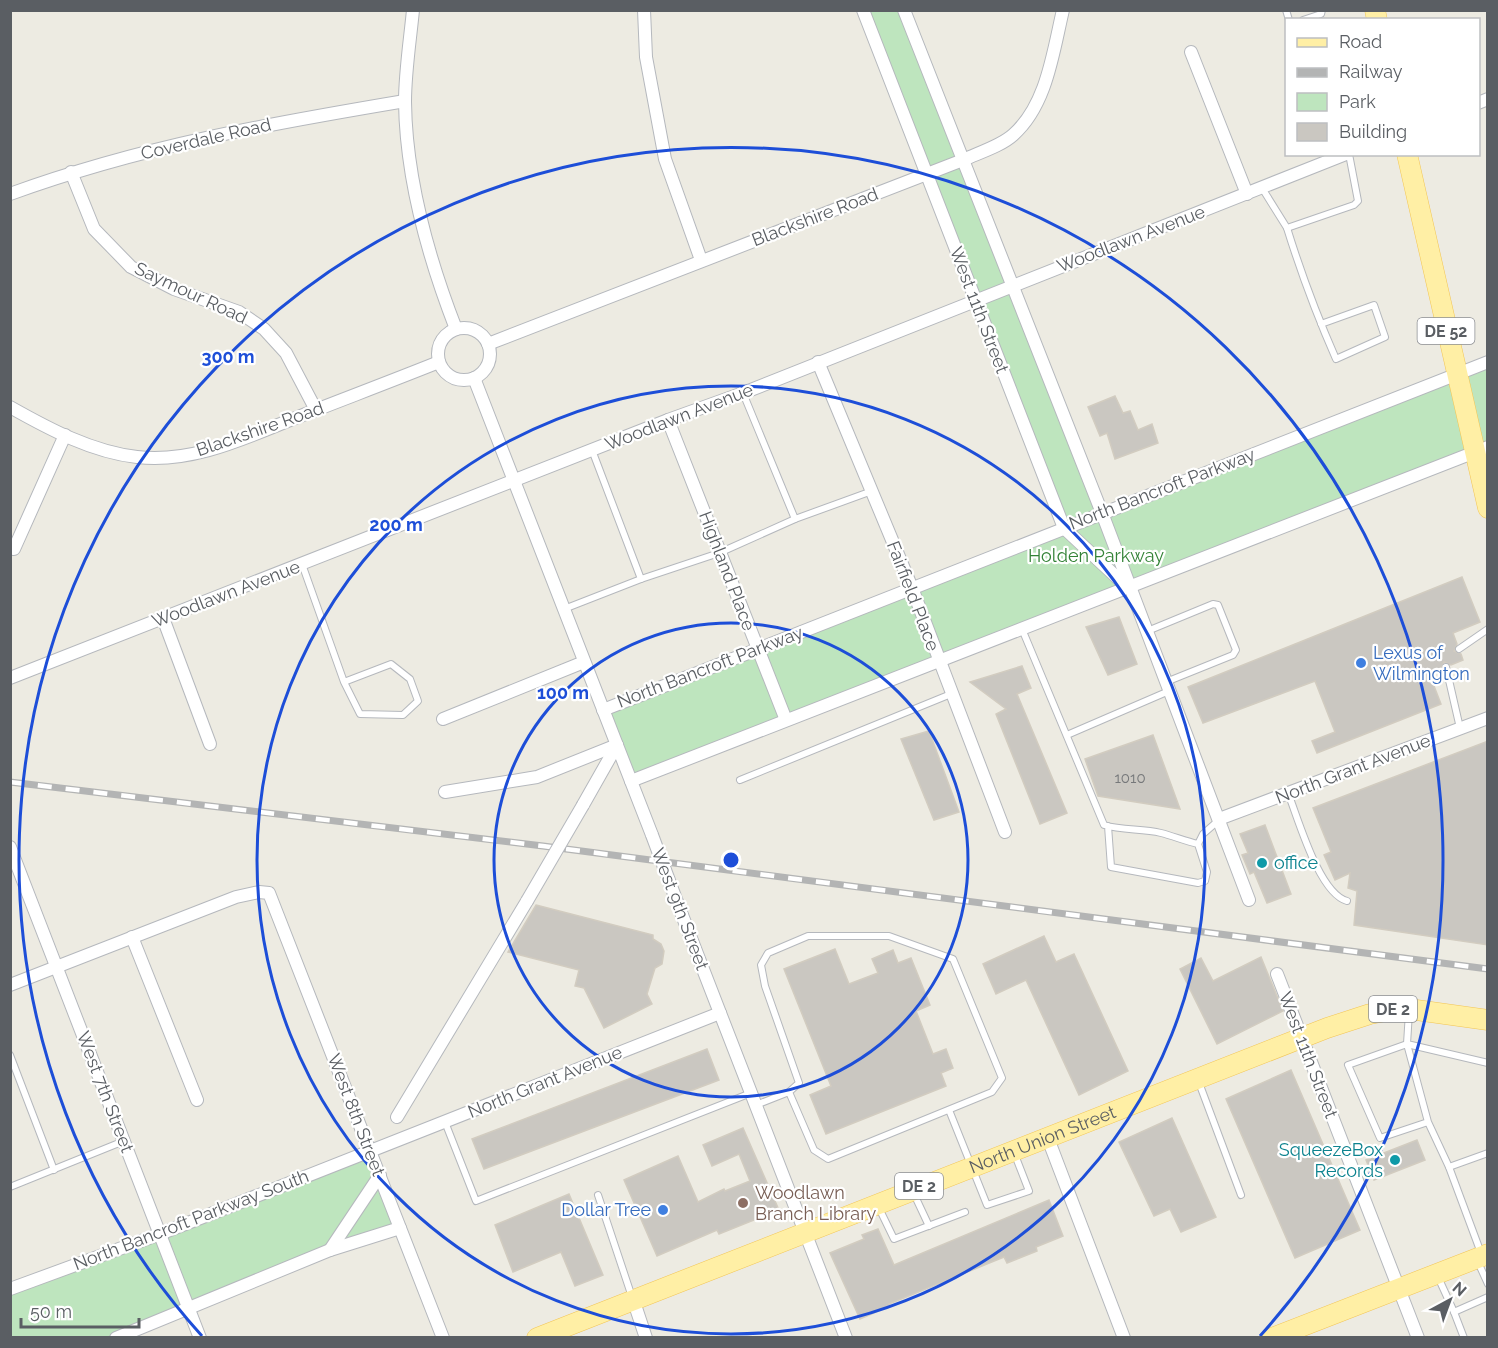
<svg xmlns="http://www.w3.org/2000/svg" width="1498" height="1348" font-family="Raleway,sans-serif">
<rect width="100%" height="100%" fill="#edebe2"/>
<g fill="#bee5be">
<path d="M863 11H904L1102 513 1487 362V447L631 781 603 710 1064 528Z"/>
<path d="M371 1150 400 1228 116 1337 11 1338V1289Z"/>
</g>
<g fill="#cac7c1" stroke="#d2ccc0" stroke-width="1.5">
<path d="M1115 396 1123 413 1130 411 1138 430 1152 424 1158 443 1115 459 1107 433 1100 436 1088 407Z"/>
<path d="M1462 577 1480 622 1453 633 1457 644 1454 651 1461 654 1463 660 1451 665 1444 662 1441 669 1429 673 1441 704 1317 753 1312 741 1335 732 1315 681 1203 723 1188 687Z"/>
<path d="M1119 617 1137 664 1108 675 1086 627Z"/>
<path d="M1022 666 1031 688 1017 694 1067 813 1040 824 996 714 1006 709 970 682Z"/>
<path d="M929 731 959 812 934 820 901 739Z"/>
<path d="M1153 735 1180 809 1098 796 1085 759Z"/>
<path d="M1488 741V945L1354 925 1357 891 1348 888 1350 873 1335 880 1324 855 1331 852 1313 808Z"/>
<path d="M1265 825 1291 894 1267 903 1254 872 1250 874 1242 855 1248 853 1240 834Z"/>
<path d="M536 905 653 935V939L661 944 664 951 662 964 655 968 647 994 652 1004 604 1028 584 988 575 986 579 970 508 952Z"/>
<path d="M1044 936 1056 962 1074 954 1128 1071 1079 1095 1026 980 996 994 983 964Z"/>
<path d="M835 949 849 984 878 973 872 959 893 950 898 963 911 958 930 1005 916 1011 933 1054 946 1049 953 1068 941 1073 946 1086 826 1134 810 1095 831 1086 784 969Z"/>
<path d="M1261 957 1283 1011 1217 1044 1180 969 1201 958 1213 981Z"/>
<path d="M707 1049 719 1080 484 1169 472 1139Z"/>
<path d="M1291 1070 1360 1230 1295 1258 1226 1099Z"/>
<path d="M1172 1118 1216 1217 1181 1232 1170 1209 1154 1216 1119 1142Z"/>
<path d="M743 1128 779 1210 719 1234 717 1230 657 1256 624 1180 678 1156 698 1202 724 1189 725 1191 750 1181 739 1154 712 1166 703 1145Z"/>
<path d="M1417 1140 1425 1160 1374 1180 1366 1160Z"/>
<path d="M569 1194 603 1275 575 1286 561 1252 513 1272 495 1225Z"/>
<path d="M1049 1200 1063 1236 1036 1247 1037 1251 1007 1263 1004 1257 889 1304 890 1306 860 1319 830 1253 864 1239 862 1235 878 1229 894 1265Z"/>
</g>
<g fill="none" stroke-linecap="round" stroke-linejoin="round">
<g stroke="#b5b8bd" stroke-width="8">
<g id="lane">
<path d="M1286 10 1289 20"/>
<path d="M1303 20 1321 14 1322 10"/>
<path d="M1262 188 1287 228 1354 205 1358 201 1349 154"/>
<path d="M1287 228C1301 273 1317 316 1336 359L1385 337 1374 305 1321 324"/>
<path d="M743 393 795 519"/>
<path d="M592 450 641 579 719 553 795 519 872 491"/>
<path d="M302 564 344 682 360 714 403 715 418 701 410 679 391 664 344 682"/>
<path d="M564 609 641 579"/>
<path d="M1022 629 1104 825C1123 831 1142 828 1161 833 1173 836 1185 841 1198 844L1207 872 1205 881 1198 883 1111 867 1108 826"/>
<path d="M1145 632 1213 604 1218 605 1236 650 1233 655 1166 682"/>
<path d="M1459 649 1488 629"/>
<path d="M1446 667 1460 728"/>
<path d="M1067 735 1169 691"/>
<path d="M740 780 951 694"/>
<path d="M1288 793C1299 821 1319 893 1347 901"/>
<path d="M1198 844 1203 834 1219 820"/>
<path d="M1409 1012 1407 1044 1488 1063"/>
<path d="M10 1055 54 1170"/>
<path d="M1198 1080 1241 1195"/>
<path d="M756 1105 789 1092 814 1150 828 1159 992 1092 1002 1078 953 959 889 936H808L768 953 761 965 765 986 799 1083 789 1092"/>
<path d="M949 1110 987 1205 1029 1191 1015 1155"/>
<path d="M445 1122 476 1201 751 1093"/>
<path d="M1428 1122 1380 1138 1348 1065 1407 1044 1428 1122 1449 1167 1481 1253"/>
<path d="M1449 1167 1488 1153"/>
<path d="M10 1187 124 1141"/>
<path d="M914 1194 929 1226"/>
<path d="M598 1195 632 1297"/>
<path d="M878 1206 894 1239 965 1212"/>
<path d="M1477 1260 1488 1284"/>
<path d="M1438 1277 1454 1312"/>
<path d="M1464 1338 1454 1312 1488 1297"/>
</g>
</g>
<g stroke="#b5b8bd" stroke-width="14">
<g id="street">
<path d="M413 10C410 41 405 72 405 102 406 180 428 257 456 329"/>
<path d="M644 10 646 57 665 159 701 260"/>
<path d="M863 10 1064 528 1125 585"/>
<path d="M904 10 1102 513 1249 900"/>
<path d="M1191 52 1247 194"/>
<path d="M1478 103 1488 99"/>
<path d="M71 172 94 229 131 267 174 289 239 312 264 329 286 353 316 410"/>
<path d="M10 194C142 146 268 124 405 101"/>
<circle cx="464" cy="354" r="26"/>
<path d="M488 344 963 160C978 153 1001 146 1013 135 1047 105 1053 52 1063 10"/>
<path d="M818 362 912 588 1005 832"/>
<path d="M474 378 652 835"/>
<path d="M10 407C49 429 92 452 137 457 195 464 251 435 303 415 349 397 394 380 439 362"/>
<path d="M668 420 786 720"/>
<path d="M14 549 65 435"/>
<path d="M163 618 210 744"/>
<path d="M10 678 668 420 743 393 1346 154"/>
<path d="M603 710 1488 362"/>
<path d="M443 719 584 662"/>
<path d="M631 781 1488 447"/>
<path d="M445 792 537 777 617 745"/>
<path d="M583 805 617 745"/>
<path d="M1219 819 1488 718"/>
<path d="M10 847 200 1338"/>
<path d="M677 902 846 1338"/>
<path d="M132 937 197 1100"/>
<path d="M1277 974 1418 1338"/>
<path d="M10 985 236 897 259 892 269 893 443 1338"/>
<path d="M397 1117 527 901"/>
<path d="M1047 1136 1124 1338"/>
<path d="M330 1250 380 1175"/>
<path d="M10 1289 160 1234 720 1013"/>
<path d="M634 1302 646 1338"/>
<path d="M116 1338 330 1250 400 1228"/>
</g>
</g>
<g stroke="#f2c556" stroke-width="21">
<g id="primary">
<path d="M1375 10 1377 20"/>
<path d="M1407 154 1488 508"/>
<path id="s1" d="M537 1338 1327 1028 1370 1014 1402 1008 1488 1020"/>
<path d="M1272 1338 1488 1254"/>
</g>
</g>
<use href="#lane" stroke="#fff" stroke-width="6"/>
<use href="#street" stroke="#fff" stroke-width="12"/>
<use href="#primary" stroke="#ffefa5" stroke-width="20"/>
<g stroke="#b3b4b4" stroke-width="7">
<path id="rail" d="M10 782 543 846 1488 969"/>
</g>
<use href="#rail" stroke="#fff" stroke-width="4.5" stroke-dasharray="14" stroke-linecap="butt"/>
<g stroke="#b5b8bd" stroke-width="14" stroke-linecap="butt">
<g id="street-bridge">
<path d="M652 835 677 902"/>
<path d="M527 901 583 805"/>
</g>
</g>
<use href="#street-bridge" stroke="#fff" stroke-width="12"/>
</g>
<g fill="none" stroke="#1d4ed8" stroke-width="3">
<circle cx="731" cy="860" r="237"/>
<circle cx="731" cy="860" r="474"/>
<path d="M202 1336A712 712 0 1 1 1260 1336"/>
</g>
<g fill="#3f7fe0" stroke="#fff" stroke-width="2">
<circle cx="1361" cy="663" r="6"/>
<circle cx="663" cy="1210" r="6"/>
</g>
<g fill="#0f9aa8" stroke="#fff" stroke-width="2">
<circle cx="1262" cy="863" r="6"/>
<circle cx="1395" cy="1160" r="6"/>
</g>
<circle fill="#8d6e63" stroke="#fff" stroke-width="2" cx="743" cy="1203" r="6"/>
<g text-anchor="middle" stroke-width="4.5" stroke-linejoin="round" paint-order="stroke">
<g font-size="15" fill="#76787a">
<text x="1130" y="783">1010</text>
</g>
<g fill="#fff" stroke="#8c8e92" stroke-width="1.5">
<rect x="1417.5" y="318" width="57" height="26" rx="4.5"/>
<rect x="1369" y="996" width="48" height="26" rx="4.5"/>
<rect x="895" y="1173" width="48" height="26" rx="4.5"/>
</g>
<g font-size="16" font-weight="bold" fill="#5a5e63">
<text x="1446" y="337">DE 52</text>
<text x="1393" y="1015">DE 2</text>
<text x="919" y="1192">DE 2</text>
</g>
<g font-size="18" fill="#5a5e63" stroke="#fff">
<text transform="translate(206 139) rotate(-13)" y="6">Coverdale Road</text>
<text transform="translate(815 217) rotate(-21)" y="6">Blackshire Road</text>
<text transform="translate(1131 239) rotate(-21)" y="6">Woodlawn Avenue</text>
<text transform="translate(191 293) rotate(25)" y="6">Saymour Road</text>
<text transform="translate(979 310) rotate(69)" y="6">West 11th Street</text>
<text transform="translate(679 417) rotate(-21)" y="6">Woodlawn Avenue</text>
<text transform="translate(260 429) rotate(-19)" y="6">Blackshire Road</text>
<text transform="translate(1162 489) rotate(-21)" y="6">North Bancroft Parkway</text>
<text transform="translate(727 571) rotate(69)" y="6">Highland Place</text>
<text transform="translate(226 594) rotate(-21)" y="6">Woodlawn Avenue</text>
<text transform="translate(913 596) rotate(69)" y="6">Fairfield Place</text>
<text transform="translate(710 667) rotate(-21)" y="6">North Bancroft Parkway</text>
<text transform="translate(1353 769) rotate(-21)" y="6">North Grant Avenue</text>
<text transform="translate(680 909) rotate(69)" y="6">West 9th Street</text>
<text transform="translate(1308 1055) rotate(69)" y="6">West 11th Street</text>
<text transform="translate(545 1082) rotate(-22)" y="6">North Grant Avenue</text>
<text transform="translate(105 1092) rotate(69)" y="6">West 7th Street</text>
<text transform="translate(356 1115) rotate(69)" y="6">West 8th Street</text>
<text dy="6" stroke="none"><textPath href="#s1" startOffset="543">North Union Street</textPath></text>
<text transform="translate(191 1220) rotate(-21)" y="6">North Bancroft Parkway South</text>
</g>
<g font-size="18" fill="#338236" stroke="#fff">
<text x="1096" y="562">Holden Parkway</text>
</g>
<g font-size="18" fill="#366cbe" stroke="#fff" text-anchor="start">
<text x="1373" y="659">Lexus of<tspan x="1373" dy="21">Wilmington</tspan></text>
<text x="651" y="1216" text-anchor="end">Dollar Tree</text>
</g>
<g font-size="18" fill="#0d838f" stroke="#fff" text-anchor="start">
<text x="1274" y="869">office</text>
<text x="1383" y="1156" text-anchor="end">SqueezeBox<tspan x="1383" dy="21">Records</tspan></text>
</g>
<g font-size="18" fill="#785e54" stroke="#fff" text-anchor="start">
<text x="755" y="1199">Woodlawn<tspan x="755" dy="21">Branch Library</tspan></text>
</g>
</g>
<circle cx="731" cy="860" r="9" fill="#1d4ed8" stroke="#fff" stroke-width="3"/>
<g font-size="18" text-anchor="middle" font-weight="bold" fill="#1d4ed8" stroke="#fff" stroke-width="4.5" stroke-linejoin="round" paint-order="stroke">
<text x="228" y="363">300 m</text>
<text x="396" y="531">200 m</text>
<text x="563" y="699">100 m</text>
</g>
<rect width="1498" height="1348" fill="none" stroke="#5a5e63" stroke-width="24"/>
<rect x="1285" y="18" width="195" height="138" fill="#ffffff" stroke="#bdbfc1" stroke-width="1.5"/>
<rect x="1297" y="38" width="30" height="9" fill="#ffefa5" stroke="#bdbfc1" stroke-width="1.5"/>
<text x="1339" y="48" font-size="18" fill="#5a5e63">Road</text>
<rect x="1297" y="68" width="30" height="9" fill="#b3b4b4" stroke="#bdbfc1" stroke-width="1.5"/>
<text x="1339" y="78" font-size="18" fill="#5a5e63">Railway</text>
<rect x="1297" y="93" width="30" height="18" fill="#bee5be" stroke="#bdbfc1" stroke-width="1.5"/>
<text x="1339" y="108" font-size="18" fill="#5a5e63">Park</text>
<rect x="1297" y="123" width="30" height="18" fill="#cac7c1" stroke="#bdbfc1" stroke-width="1.5"/>
<text x="1339" y="138" font-size="18" fill="#5a5e63">Building</text>
<g transform="translate(1450 1300) rotate(41)" stroke="#ffffff" stroke-width="4.5" paint-order="stroke">
<path d="M0-4.5L10 22L0 15L-10 22Z" fill="#5a5e63"/>
<text y="-9" font-size="16" font-weight="bold" text-anchor="middle" fill="#5a5e63">N</text>
</g>
<path d="M21 1318v9h118v-9" fill="none" stroke="#5a5e63" stroke-width="3"/>
<text x="30" y="1318" font-size="18" fill="#5a5e63" stroke="#ffffff" stroke-width="4.5" paint-order="stroke">50 m</text>
</svg>
